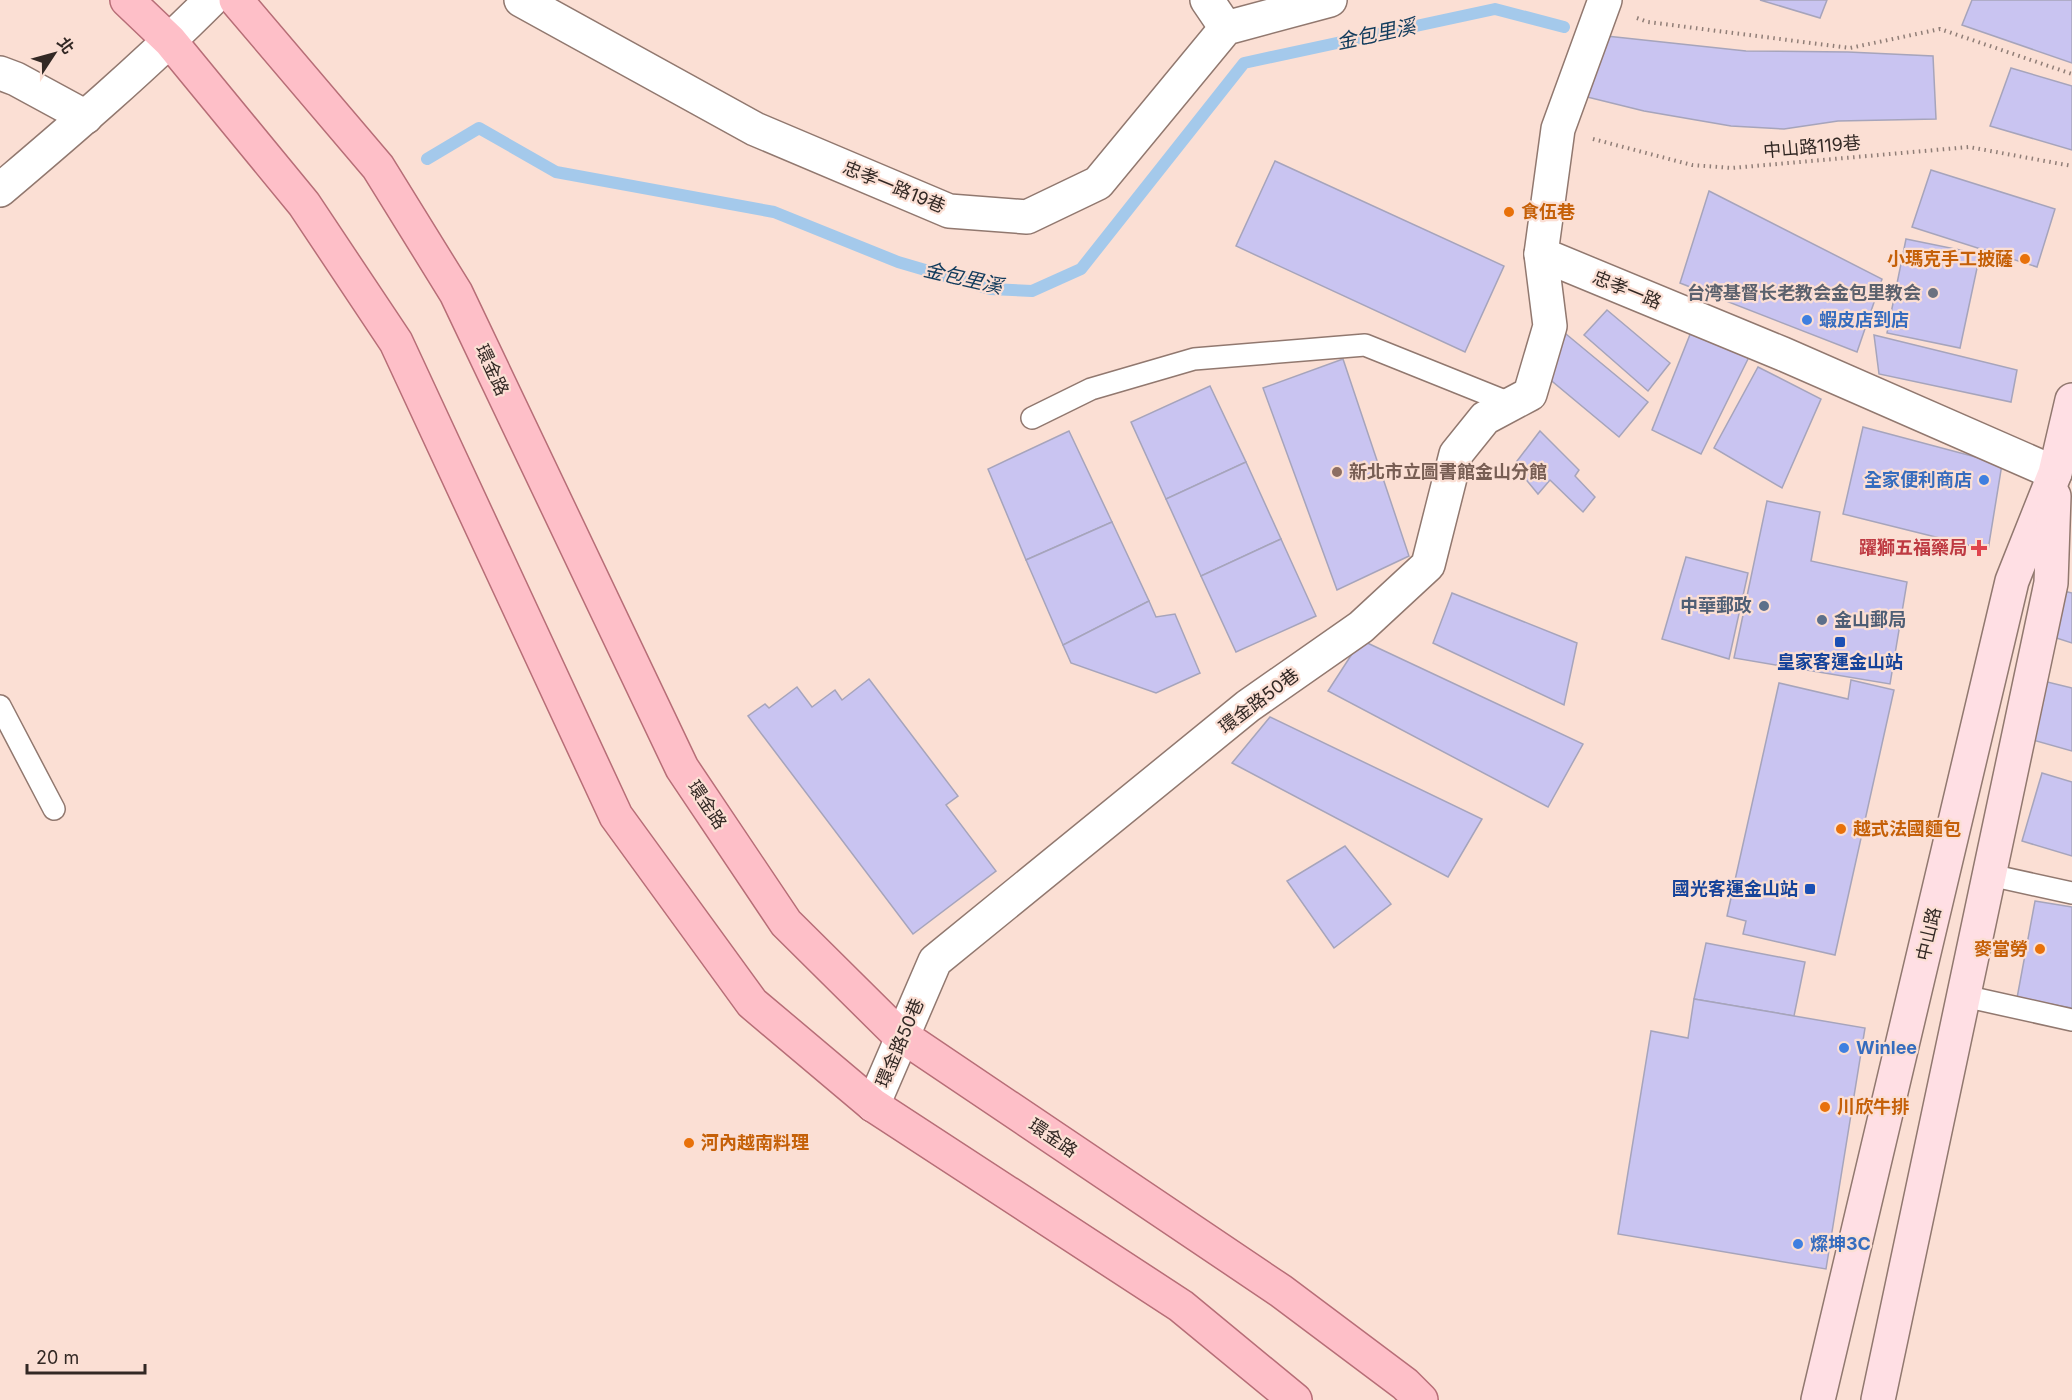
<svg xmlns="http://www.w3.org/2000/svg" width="2072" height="1400" font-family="Inter,'Noto Sans TC',sans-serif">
<rect width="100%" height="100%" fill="#fbdfd4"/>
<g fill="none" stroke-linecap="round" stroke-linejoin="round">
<path stroke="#a4c9eb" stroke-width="12" d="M427 159 479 128 556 172 774 212 898 262 990 289 1032 291 1081 269 1244 63 1495 9 1564 27"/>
</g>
<g fill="#c9c4f1" stroke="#a6a4bb" stroke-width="1.5">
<path d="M1760 0H1827L1820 18Z"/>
<path d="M1972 0H2072V63L1962 25Z"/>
<path d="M1597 35 1746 51 1848 52 1933 56 1936 119 1838 121 1784 129 1731 126 1644 111 1571 93Z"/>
<path d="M2011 68 2072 86V150L1990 126Z"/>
<path d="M1275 161 1504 266 1465 352 1236 246Z"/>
<path d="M1931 170 2055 209 2037 267 1912 227Z"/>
<path d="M1709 191 1882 279 1857 352 1680 283Z"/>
<path d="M1906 239 1980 254 1960 348 1887 333Z"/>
<path d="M1607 310 1670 363 1648 391 1584 335Z"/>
<path d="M1691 332 1749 357 1701 454 1652 430Z"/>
<path d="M1566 334 1648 402 1619 437 1547 377Z"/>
<path d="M1874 335 2017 370 2011 402 1879 374Z"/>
<path d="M1343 359 1409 556 1337 590 1263 388Z"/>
<path d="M1758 367 1821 399 1782 488 1714 448Z"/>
<path d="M1210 386 1246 462 1166 499 1131 422Z"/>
<path d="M1863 427 2002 464 1988 550 1843 514Z"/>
<path d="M1069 431 1112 522 1026 560 988 469Z"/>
<path d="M1540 431 1579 470 1575 476 1595 497 1583 512 1550 480 1538 494 1514 465Z"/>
<path d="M1246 462 1281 539 1201 576 1166 499Z"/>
<path d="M1767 501 1820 512 1811 561 1907 582 1890 684 1734 658Z"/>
<path d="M1112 522 1149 601 1063 645 1026 560Z"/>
<path d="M1281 539 1316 616 1236 652 1201 576Z"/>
<path d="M1686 557 1748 573 1729 659 1662 639Z"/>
<path d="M2059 590 2072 593V643L2041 633Z"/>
<path d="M1452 593 1577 643 1564 705 1433 643Z"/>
<path d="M1149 601 1156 617 1175 614 1200 673 1156 693 1071 663 1063 645Z"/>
<path d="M1361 640 1583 744 1548 807 1328 691Z"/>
<path d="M2031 678 2072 688V751L2019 736Z"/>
<path d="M869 679 958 796 946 805 996 871 913 934 748 716 765 704 769 708 797 687 812 707 835 690 842 700Z"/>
<path d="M1851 680 1894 690 1835 955 1743 934 1746 921 1727 916 1779 683 1848 699Z"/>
<path d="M1270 717 1482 819 1448 877 1232 763Z"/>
<path d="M2042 773 2072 782V856L2022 841Z"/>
<path d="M1345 846 1391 904 1334 948 1287 881Z"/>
<path d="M2035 901 2072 907V1008L2017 998Z"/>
<path d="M1706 943 1805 962 1794 1016 1694 999Z"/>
<path d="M1694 999 1865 1028 1826 1269 1618 1234 1651 1031 1688 1038Z"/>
</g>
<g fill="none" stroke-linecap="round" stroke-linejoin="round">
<g stroke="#91786f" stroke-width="24">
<g id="lane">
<path d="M1032 418 1091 389 1194 359 1365 345 1512 404"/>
<path d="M0 706 54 809"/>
<path d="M1990 875 2072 893"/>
<path d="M1964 996 2072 1020"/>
</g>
</g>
<g stroke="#91786f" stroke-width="36">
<g id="street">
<path d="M521 0 755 129 949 211 1027 217 1098 183 1226 28 1330 0"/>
<path d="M1207 0 1226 28"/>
<path d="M1605 0 1558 129 1541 254 1783 354 2055 473"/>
<path d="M0 73 16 79 86 117"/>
<path d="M0 190C72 129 144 67 211 0"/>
<path d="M873 1105 935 961 1248 706 1361 627 1428 565 1456 454 1485 418 1530 394 1550 326 1541 254"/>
</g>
</g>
<g stroke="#91786f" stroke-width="36">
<g id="secondary">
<path d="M1818 1400 2012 581 2055 473 2072 400"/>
<path d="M1878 1400 2051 583 2054 496"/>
</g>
</g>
<g stroke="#b76e77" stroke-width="36">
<g id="primary">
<path d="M127 0 170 41 304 204 396 342 616 816 752 1003 873 1105 1181 1306 1295 1400"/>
<path d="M236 0 378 167 456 293 682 768 786 923 895 1031 1281 1291 1405 1384 1421 1400"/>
</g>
</g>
<g stroke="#907e77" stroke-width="4" stroke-dasharray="1.5 4.5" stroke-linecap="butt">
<path d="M1637 18 1648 22 1850 48 1940 29 2072 74"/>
<path d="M1593 139 1692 165 1732 168 1969 147 2072 166"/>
</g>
<use href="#lane" stroke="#fff" stroke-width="21"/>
<use href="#street" stroke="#fff" stroke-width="33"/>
<use href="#secondary" stroke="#ffdfe4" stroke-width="33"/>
<use href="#primary" stroke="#febfc8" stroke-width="33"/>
</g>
<g fill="#e8710a" stroke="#fbdfd4" stroke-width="2">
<circle cx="1509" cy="212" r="6"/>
<circle cx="2025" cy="259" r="6"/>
<circle cx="1841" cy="829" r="6"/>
<circle cx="2040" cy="949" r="6"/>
<circle cx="1825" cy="1107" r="6"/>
<circle cx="689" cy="1143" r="6"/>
</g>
<circle fill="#6b7280" stroke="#fbdfd4" stroke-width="2" cx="1933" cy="293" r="6"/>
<g fill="#3f7fe0" stroke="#fbdfd4" stroke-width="2">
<circle cx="1807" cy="320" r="6"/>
<circle cx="1984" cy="480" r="6"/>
<circle cx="1844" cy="1048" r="6"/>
<circle cx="1798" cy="1244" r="6"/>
</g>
<circle fill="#8d6e63" stroke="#fbdfd4" stroke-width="2" cx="1337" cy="472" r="6"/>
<path fill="#e0444e" stroke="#fbdfd4" stroke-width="2" d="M1976 539h6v6h6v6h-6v6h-6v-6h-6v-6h6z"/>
<g fill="#5c6f8a" stroke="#fbdfd4" stroke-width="2">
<circle cx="1764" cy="606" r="6"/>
<circle cx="1822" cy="620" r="6"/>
</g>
<g fill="#1a4fb4" stroke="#fbdfd4" stroke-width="2">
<rect x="1834" y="636" width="12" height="12" rx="3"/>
<rect x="1804" y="883" width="12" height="12" rx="3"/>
</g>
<g text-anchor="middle" stroke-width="4.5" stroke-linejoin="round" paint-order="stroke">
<g font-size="18" fill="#322824" stroke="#fbdfd4">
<text transform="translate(1812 147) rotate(-5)" y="6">中山路119巷</text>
<text transform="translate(894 187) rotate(22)" y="6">忠孝一路19巷</text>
<text transform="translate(1627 290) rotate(22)" y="6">忠孝一路</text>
<text transform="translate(492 370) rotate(65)" y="6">環金路</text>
<text transform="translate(1259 701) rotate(-37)" y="6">環金路50巷</text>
<text transform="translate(707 805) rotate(56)" y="6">環金路</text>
<text transform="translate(1929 934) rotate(-77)" y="6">中山路</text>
<text transform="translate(900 1043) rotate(-67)" y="6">環金路50巷</text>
<text transform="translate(1053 1138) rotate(34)" y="6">環金路</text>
</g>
<g font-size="18" font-weight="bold" fill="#c56008" stroke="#fbdfd4" text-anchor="start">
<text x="1521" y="218">食伍巷</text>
<text x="2013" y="265" text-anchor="end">小瑪克手工披薩</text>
<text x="1853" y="835">越式法國麵包</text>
<text x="2028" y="955" text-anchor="end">麥當勞</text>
<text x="1837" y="1113">川欣牛排</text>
<text x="701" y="1149">河內越南料理</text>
</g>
<g font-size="18" font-weight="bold" fill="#5b616d" stroke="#fbdfd4" text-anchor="end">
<text x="1921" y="299">台湾基督长老教会金包里教会</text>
</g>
<g font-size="18" font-weight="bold" fill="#366cbe" stroke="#fbdfd4" text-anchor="start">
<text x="1819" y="326">蝦皮店到店</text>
<text x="1972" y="486" text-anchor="end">全家便利商店</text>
<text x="1856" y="1054">Winlee</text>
<text x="1810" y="1250">燦坤3C</text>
</g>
<g font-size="18" font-weight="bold" fill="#785e54" stroke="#fbdfd4" text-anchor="start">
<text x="1349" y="478">新北市立圖書館金山分館</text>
</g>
<g font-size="18" font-weight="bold" fill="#be3a42" stroke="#fbdfd4" text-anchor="end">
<text x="1967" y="554">躍獅五福藥局</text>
</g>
<g font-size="18" font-weight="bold" fill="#4e5e75" stroke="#fbdfd4" text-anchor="end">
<text x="1752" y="612">中華郵政</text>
<text x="1834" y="626" text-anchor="start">金山郵局</text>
</g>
<g font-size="18" font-weight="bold" fill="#164399" stroke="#fbdfd4">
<text x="1840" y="668">皇家客運金山站</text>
<text x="1798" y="895" text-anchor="end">國光客運金山站</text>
</g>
<g font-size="20" font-style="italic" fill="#113b5c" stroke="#fbdfd4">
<text transform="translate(1376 34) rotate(-12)" y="7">金包里溪</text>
<text transform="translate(963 278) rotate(13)" y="7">金包里溪</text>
</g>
</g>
<g transform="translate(54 54) rotate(54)" stroke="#fbdfd4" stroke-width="4.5" paint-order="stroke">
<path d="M0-4.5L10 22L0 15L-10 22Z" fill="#322824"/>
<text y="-9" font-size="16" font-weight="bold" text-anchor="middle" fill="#322824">北</text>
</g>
<path d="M27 1364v9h118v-9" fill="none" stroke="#322824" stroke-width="3"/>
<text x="36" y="1364" font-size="18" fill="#322824" stroke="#fbdfd4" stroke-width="4.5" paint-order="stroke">20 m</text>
</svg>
